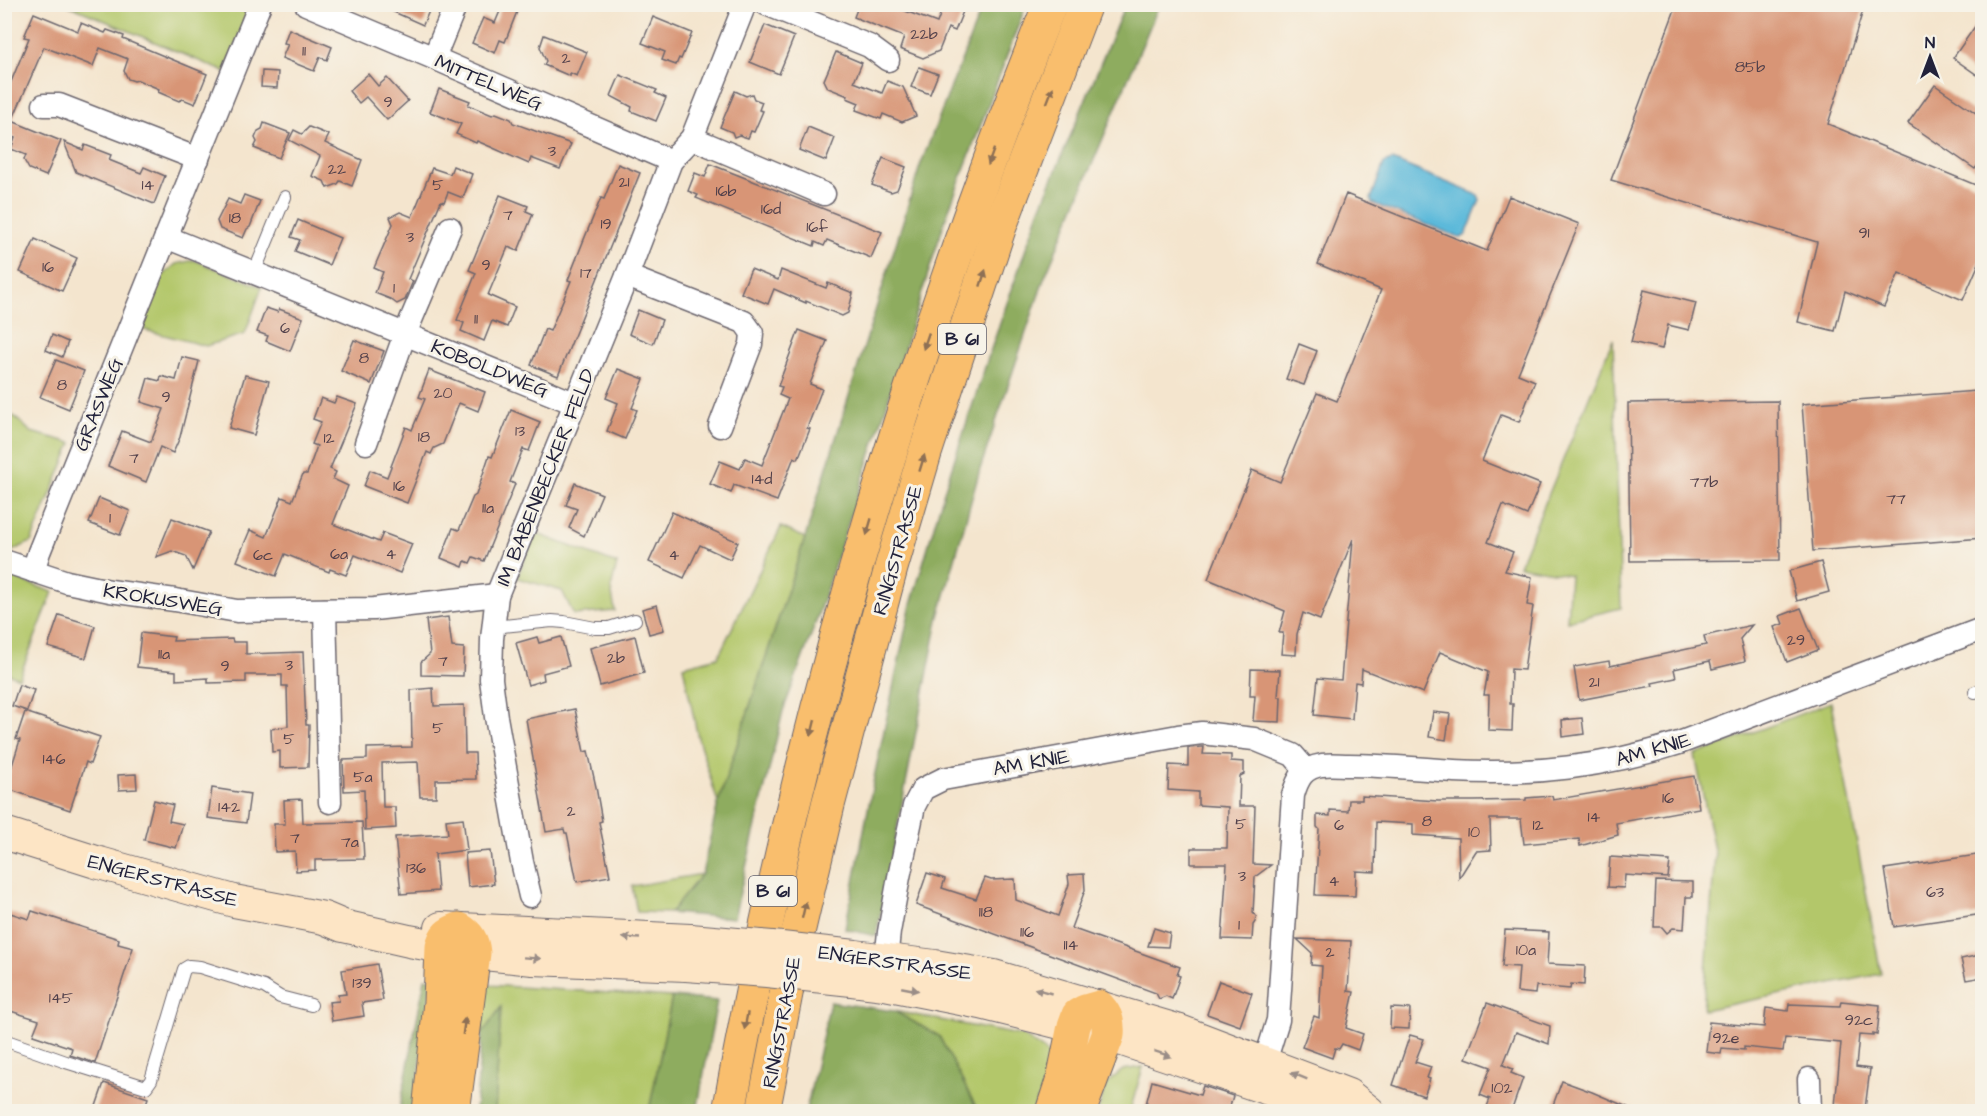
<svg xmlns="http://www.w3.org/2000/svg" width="1987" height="1116" font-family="'Architects Daughter',sans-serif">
<rect width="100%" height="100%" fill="#f7f3e8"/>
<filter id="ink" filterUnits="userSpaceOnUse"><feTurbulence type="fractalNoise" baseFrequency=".0167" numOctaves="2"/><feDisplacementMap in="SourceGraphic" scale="12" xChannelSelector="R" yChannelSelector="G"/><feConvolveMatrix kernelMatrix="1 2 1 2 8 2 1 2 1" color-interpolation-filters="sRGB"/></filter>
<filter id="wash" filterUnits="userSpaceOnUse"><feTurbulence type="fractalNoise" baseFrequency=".008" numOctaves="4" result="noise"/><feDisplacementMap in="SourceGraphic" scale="24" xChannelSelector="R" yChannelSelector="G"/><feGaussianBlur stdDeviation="1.35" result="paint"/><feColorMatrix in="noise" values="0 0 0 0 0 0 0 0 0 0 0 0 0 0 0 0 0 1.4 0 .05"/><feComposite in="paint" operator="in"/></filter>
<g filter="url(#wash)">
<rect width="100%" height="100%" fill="#f4e5ce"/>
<g fill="#b3c76a" stroke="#6a7452" stroke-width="1.5">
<path d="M68 5H252L225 72Z"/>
<path d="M194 260 262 287 245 334 206 346 141 329 159 279 176 264Z"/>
<path d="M1613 339 1621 608 1567 621 1570 575 1519 566Z"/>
<path d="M14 416 31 432 72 443 31 542 12 551 5 548V420Z"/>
<path d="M781 527 805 538 718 803 698 738 683 666 718 657Z"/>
<path d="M535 533 617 564 611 588 615 611 574 615 562 591 517 578Z"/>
<path d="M5 575 53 592 19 678 5 672Z"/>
<path d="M1831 702 1881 974 1703 1010 1715 855 1695 755Z"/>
<path d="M702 874 670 913 637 912 632 886Z"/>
<path d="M488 985 672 997 649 1111H495L501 1008 482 1034 476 1030 481 995Z"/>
<path d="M894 1011 1023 1036 1049 1054 1048 1090 1036 1102 1034 1111H978L939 1036Z"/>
<path d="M1143 1067 1130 1111 1098 1112 1106 1084 1123 1070Z"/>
</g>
<g fill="#8eac5e" stroke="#58674c" stroke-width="1.5">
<path d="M983 5H1026L945 220 872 451 813 630 783 711 734 918 670 913 702 874 718 803 805 538 920 166Z"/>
<path d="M1125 5H1159L1044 279 980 469 938 620 876 936 845 929 875 773 910 608 946 485 989 355 1039 211Z"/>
<path d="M425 978 432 979 414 1111 399 1112Z"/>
<path d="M672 997 717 1001 697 1111H649Z"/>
<path d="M830 1002 894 1011 939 1036 978 1111H806Z"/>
<path d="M501 1007 495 1111H475L482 1034Z"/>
</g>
<path fill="#5cb9da" stroke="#3f6e8a" stroke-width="1.5" d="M1392 160 1478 195 1480 200 1466 235 1461 238 1372 203 1371 199 1384 163Z"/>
<g id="blocks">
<g fill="#d89576">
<path d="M376 4H432L423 25Z"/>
<path d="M503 4H520L505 42 500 40 495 53 472 43 483 18 495 23Z"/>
<path d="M859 4H902L900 9 937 23 944 4H966L955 31 948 28 939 51 923 58 900 49 904 37 854 17Z"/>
<path d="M1677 4H1865L1828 124 1983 188V254L1963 300 1899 273 1884 307 1845 291 1835 331 1798 322 1817 242 1611 180Z"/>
<path d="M34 13 78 31 81 23 105 33 107 30 124 36 123 39 207 74 195 104 183 99 179 101 158 92 159 89 138 80 134 81 128 79 124 71 128 59 100 48 93 66 44 47 12 121 61 141 46 176 29 169 24 160 26 155 11 149 15 138 7 135 4 139V99L29 38 24 37Z"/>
<path d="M1983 15V79L1953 58Z"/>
<path d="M653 17 692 33 681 59 679 58 676 65 662 60 665 52 642 43Z"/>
<path d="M765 25 794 37 779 74 750 62Z"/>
<path d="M289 29 332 47 327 60 320 57 314 71 282 58 288 44 284 43Z"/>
<path d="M544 35 587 52 577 76 570 73V76L544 65 546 61 540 47Z"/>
<path d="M836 52 862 63 854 82 882 93 887 81 903 87 916 116 902 122 883 114 881 119 856 110 859 103 847 98 848 96 828 88 824 80Z"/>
<path d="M919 67 938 74 930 94 911 87Z"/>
<path d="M262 71 278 72 277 88 261 87Z"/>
<path d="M368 74 378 86 387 78 408 101 387 120 366 97 359 103 349 91Z"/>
<path d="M620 75 657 90 655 93 666 98 656 121 631 111 632 107 611 96Z"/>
<path d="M1935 85 1983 118V158L1975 169 1908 123Z"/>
<path d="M439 89 470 101 468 105 492 115 496 113 511 119 513 123 571 144 560 169 531 158 529 164 491 147 477 141 476 143 456 134 461 124 430 112Z"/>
<path d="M735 91 746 96 752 94 754 99 762 102 759 110 763 111 754 132 751 131 748 138 739 135 734 137 732 132 720 127Z"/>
<path d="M264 123 290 133 279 158 254 148 257 142 255 138 258 131 262 129Z"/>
<path d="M309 127 329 135 325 143 362 160 352 186 340 181 338 184 327 188 324 181 312 176 320 156 289 140 294 130 302 134Z"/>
<path d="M808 127 835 138 826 161 799 150Z"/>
<path d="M64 142 83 150 85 145 111 155 109 160 141 173 144 167 165 176 154 204 76 172Z"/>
<path d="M883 158 906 167 897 190 891 192 872 185Z"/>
<path d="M618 164 640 173 558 376 531 365 545 329 550 331 571 281 568 280 583 242 601 198 604 199Z"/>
<path d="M710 164 882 232 871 258 827 240 824 246 815 242 814 246 696 198 698 195 688 191 695 173 705 177Z"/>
<path d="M453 166 472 174 463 198 448 192 444 202 441 201 408 279 413 281 405 300 397 304 390 299 375 293 383 272 374 268 393 224 390 217 400 212 412 217 432 168 450 174Z"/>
<path d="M1346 194 1487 251 1509 196 1579 224 1518 374 1535 381 1519 422 1501 415 1482 461 1540 484 1527 515 1503 505 1488 542 1513 552 1505 571 1532 577 1527 605 1533 606 1524 670 1511 669 1510 704H1513L1512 731 1488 730 1489 695H1484L1488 672 1440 652 1423 693 1362 669 1361 683 1355 682 1352 719 1314 715 1318 678 1341 680 1353 539 1320 620 1303 613 1297 634 1296 655 1281 654 1283 633H1279L1285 611 1208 579 1252 470 1280 482 1317 393 1337 401 1381 290 1318 264Z"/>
<path d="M244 195 260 201 250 227 247 229 243 238 220 229 217 221 228 199 240 204Z"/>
<path d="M500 195 528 206 526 211 533 214 518 251 508 247 488 295 515 307 507 327 492 321 484 341 461 331 464 323 457 320 476 273 469 270Z"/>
<path d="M298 220 340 238 329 265 295 251 300 240 291 237Z"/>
<path d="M35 239 77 258 62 291 20 272Z"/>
<path d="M751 269 778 280 781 270 826 288 828 283 853 293 848 313 842 316 806 301V303L774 289 768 304 741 293Z"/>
<path d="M1644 290 1696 303 1689 330 1668 325 1662 349 1631 342Z"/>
<path d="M266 308 278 312 279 309 303 318 290 351 266 341 268 336 257 332Z"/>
<path d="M638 310 662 320 653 344 629 334Z"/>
<path d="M799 330 827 341 810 384 822 389 807 428 810 429 798 459 794 457 777 501 734 485 731 493 710 484 720 461 740 469 745 458 762 465 788 399 779 395 782 387 778 386Z"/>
<path d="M52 335 68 342 62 357 46 350Z"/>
<path d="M354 340 384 351 371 384 341 371Z"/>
<path d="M1299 344 1317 351 1304 385 1286 379Z"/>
<path d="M182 357 199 361 180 437 173 453 160 447 146 482 108 466 122 431 151 442 164 409 141 402 148 378 160 381 161 376 176 380Z"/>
<path d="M56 360 84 371 69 409 40 397Z"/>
<path d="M618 369 644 379 632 408 637 410 625 439 607 431 618 403 606 398Z"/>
<path d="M429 370 485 392 478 411 459 403 443 444 434 448 431 454 427 452 407 503 364 486 370 470 387 477 406 427 412 430 425 399 419 397Z"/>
<path d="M245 375 269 381 254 435 229 428Z"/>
<path d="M1977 391 1983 459V538L1813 551 1802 404Z"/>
<path d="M337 397 357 404 330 469 336 472 333 479 348 486 333 524 379 542 383 533 412 544 400 573 355 555 346 575 330 569 329 572 285 554 276 576 237 561 250 530 266 537 282 497 292 501 303 474H307L317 446 312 444 321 422 313 419 321 398 334 403Z"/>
<path d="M1778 401 1780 560 1630 561 1628 403Z"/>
<path d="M511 410 540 422 529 451 523 449 510 482 515 484 484 561 473 557 470 563 465 561 463 567 441 558 453 528 459 530 473 497 476 495 489 456 492 457Z"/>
<path d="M575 483 602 494 584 536 569 528 577 509 566 505Z"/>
<path d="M99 498 130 511 120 535 89 523Z"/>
<path d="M672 512 738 542 730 559 700 545 684 578 649 562Z"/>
<path d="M172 518 209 532 193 570 186 556 172 551 156 557Z"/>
<path d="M1821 562 1829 592 1797 601 1789 571Z"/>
<path d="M657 605 664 630 649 634 642 609Z"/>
<path d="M1801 608 1818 650 1787 662 1774 627 1783 624 1780 616Z"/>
<path d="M59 615 95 626 86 658 48 647Z"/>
<path d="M448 617 452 647 464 648 463 676 421 675V662L430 654 426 620Z"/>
<path d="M1752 625 1740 639 1745 661 1712 669 1710 661 1674 669 1676 678 1652 683 1653 686 1579 700 1574 667 1609 661 1610 666 1706 645 1704 636Z"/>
<path d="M141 633 174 637 173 641 232 639 233 642H246V654L303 652 306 725H309L308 767 280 768V751L272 752 271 729 288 726 287 686H282V675H246V682L208 683V678L176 680V671L137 667Z"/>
<path d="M635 636 644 673 600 686 590 648Z"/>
<path d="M537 637 539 643 561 637 569 666 543 673 544 680 528 685 516 643Z"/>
<path d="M1251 669 1280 670 1278 697H1281L1280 722 1253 721 1255 696H1250Z"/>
<path d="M19 685 34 690 27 711 12 706Z"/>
<path d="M433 688 434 706 464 705 465 753H475L476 779 436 780V797H420L418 762 382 763 383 807H395L396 828 365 830 364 790 344 791 343 760 367 759V748L412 747 411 690Z"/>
<path d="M575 709 584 752 588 751 596 787 602 821 599 822 610 876 577 882 567 833H565L564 829 546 832 526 719Z"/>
<path d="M25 712 100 737 90 764 86 762 70 810 5 788 20 740 16 739Z"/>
<path d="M1433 712 1450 714 1446 740 1429 737Z"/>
<path d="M1582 718 1584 734 1563 737 1562 720Z"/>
<path d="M1202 747H1204L1203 754 1231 755V761L1244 762V774L1240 776 1239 806H1255L1253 864 1271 865 1255 877 1253 913 1256 916 1255 922 1253 925 1252 940 1222 939 1227 864H1191V848H1227L1228 807 1198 805V792L1168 790 1169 765 1188 766V748Z"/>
<path d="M136 774 137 789 119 790 118 775Z"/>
<path d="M1694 776 1699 808 1616 823 1618 835 1580 846 1579 839 1524 844 1521 819H1490L1491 850 1476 851 1459 878 1458 838 1413 835V824L1376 822 1375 872 1356 871 1355 896 1315 895 1319 829 1317 827V815L1330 816V810L1348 811 1349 800H1362V796L1438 801H1474L1526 800V798L1552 796 1553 800Z"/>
<path d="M212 788 250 794 246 823 208 818Z"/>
<path d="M302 799 303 823 362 822 364 859 315 860V870L296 871 295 851 275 852 274 824H285L284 800Z"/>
<path d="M154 800 173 805 169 821 183 824 176 848 144 840Z"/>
<path d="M463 818 467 850 435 854 438 891 401 894 395 837 448 834 446 820Z"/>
<path d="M490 851 494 884 468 887 465 853Z"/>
<path d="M1983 854V914L1894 927 1885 869Z"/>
<path d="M1610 857 1670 861 1668 878 1625 875 1624 888 1608 887Z"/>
<path d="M927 873 945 879 942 888 976 899 985 878 991 880 1015 879 1016 900 1058 916 1069 884 1068 875 1084 874 1085 890 1071 928 1180 967 1177 975 1180 976 1172 999 1166 996 1159 999 1156 993 916 905Z"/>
<path d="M1656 881 1693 882V897H1686L1684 929 1673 928 1667 933 1662 927H1654Z"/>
<path d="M4 911 29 919 32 911 119 939 118 944 133 948 95 1063 70 1055 72 1048 33 1035 39 1020 4 1009Z"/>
<path d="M1154 928 1170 933 1168 947 1148 946Z"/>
<path d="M1505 930 1549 932 1547 964 1585 966 1584 985 1571 984 1570 989 1536 986 1535 994 1517 992 1519 967 1502 966Z"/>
<path d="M1297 939 1351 941 1348 991 1354 992 1346 1028 1363 1034 1358 1050 1342 1044 1339 1049 1335 1048 1332 1058 1302 1047 1314 1016 1319 1018 1322 966 1311 965 1312 953Z"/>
<path d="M1980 955 1983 977 1966 980 1961 959Z"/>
<path d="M377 964 383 1000 362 1003 364 1016 332 1021 329 1002 339 1001 338 995 346 994 342 970Z"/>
<path d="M1219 981 1252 993 1240 1026 1207 1014Z"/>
<path d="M1841 1001 1880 1005 1877 1035 1873 1034V1036L1859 1035 1856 1067 1870 1069 1865 1109 1835 1106 1841 1043 1785 1038 1783 1051 1744 1047V1050L1722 1048 1721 1054 1706 1052 1709 1022 1764 1027 1766 1008 1788 1011 1789 1004 1840 1006Z"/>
<path d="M1487 1003 1550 1026 1549 1044 1516 1032 1503 1065 1513 1069 1511 1073 1523 1078 1511 1112H1485L1490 1099 1480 1095 1491 1067 1466 1058Z"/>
<path d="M1391 1008 1410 1009 1409 1029 1390 1028Z"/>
<path d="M1410 1035 1424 1039 1415 1062 1431 1067 1427 1078 1430 1079 1424 1096 1393 1085Z"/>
<path d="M1152 1081 1200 1095 1203 1086 1233 1096 1228 1112H1144Z"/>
<path d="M1562 1081 1592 1092 1639 1112H1557L1559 1107 1553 1105Z"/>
<path d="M104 1083 148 1098 143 1112H94Z"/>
</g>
</g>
</g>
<g filter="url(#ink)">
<use href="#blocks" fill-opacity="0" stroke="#6c666e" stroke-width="1.5"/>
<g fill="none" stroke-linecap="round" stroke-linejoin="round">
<g stroke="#6c666e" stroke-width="14">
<g id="lane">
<path d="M254 273 285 197"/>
<path d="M493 627 552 621 564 622 595 628H609L635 620"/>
<path d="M1975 692 1982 690"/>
<path d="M4 1040 66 1062 146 1087 151 1080 184 969 189 966 200 967 264 987 280 997 311 1005"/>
</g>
</g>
<g stroke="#6c666e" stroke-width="25">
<g id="street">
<path d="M306 4 434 58 671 161"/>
<path d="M766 4 869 46 888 60"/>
<path d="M434 58 456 4"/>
<path d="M44 105H59L198 159"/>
<path d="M692 138 824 194"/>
<path d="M166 237 574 403"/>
<path d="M627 276 744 322 752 333 751 344 720 426"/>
<path d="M366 443 405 334 450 228"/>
<path d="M4 561 67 582 110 591 175 600 237 611 374 609 497 595"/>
<path d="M33 571 39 552 260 4"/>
<path d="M325 610 330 802"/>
<path d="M530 896 522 862 496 717 491 679 492 639 497 595 627 276 671 161 692 138 745 4"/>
<path d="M886 960 889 932 899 877 914 806 923 789 943 779 1178 736 1202 733 1254 739 1293 755 1306 770"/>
<path d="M1265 1062 1278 1020 1293 795C1298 778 1303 768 1322 765 1331 764 1340 765 1349 765 1384 765 1419 769 1454 771 1533 775 1604 767 1679 743L1982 629"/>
<path d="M1809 1079 1810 1112"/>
</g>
</g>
<g stroke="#6c666e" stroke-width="34">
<g id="secondary">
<path d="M4 833 96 862 234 901 324 918 343 926 409 941 474 953 533 959 686 965"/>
<path d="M441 928 690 940"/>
<path d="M855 956 935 966 994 976 1177 1030 1348 1095 1369 1112"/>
<path d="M852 980 885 984 981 1003 1108 1035 1328 1109"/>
</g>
</g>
<g stroke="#6c666e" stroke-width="35">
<g id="highway">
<path d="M429 1112 440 1002 442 947C444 936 448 933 459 929 469 935 473 941 474 953L453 1112"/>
<path d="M729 1112C797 733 907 361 1050 4"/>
<path d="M763 1112 797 937 828 805 891 568 925 453 999 229 1085 4"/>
<path d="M1052 1112 1064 1075 1074 1026 1078 1015 1085 1011 1099 1007C1107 1016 1109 1023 1108 1035L1079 1112"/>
</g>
</g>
<use href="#lane" stroke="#fff" stroke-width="12"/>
<use href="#street" stroke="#fff" stroke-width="22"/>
<use href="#secondary" stroke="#fde5c5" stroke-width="32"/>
<use href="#highway" stroke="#f9be6d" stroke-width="33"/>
<g stroke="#6c666e" stroke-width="34" stroke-linecap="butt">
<g id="secondary-bridge">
<path d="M690 940 772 947 855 956"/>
<path d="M686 965 767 971 852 980"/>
</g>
</g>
<use href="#secondary-bridge" stroke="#fde5c5" stroke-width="32"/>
</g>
<defs><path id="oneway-solid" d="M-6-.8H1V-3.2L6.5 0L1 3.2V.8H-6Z" transform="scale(1.5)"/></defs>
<g fill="#8e7054">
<use href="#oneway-solid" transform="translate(1050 95) rotate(-69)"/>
<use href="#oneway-solid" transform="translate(991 157) rotate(110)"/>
<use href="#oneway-solid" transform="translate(983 278) rotate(-72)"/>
<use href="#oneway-solid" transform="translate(926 341) rotate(109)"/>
<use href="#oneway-solid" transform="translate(922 463) rotate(-73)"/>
<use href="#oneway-solid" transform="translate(869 527) rotate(106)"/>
<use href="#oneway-solid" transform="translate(813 728) rotate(104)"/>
<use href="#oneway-solid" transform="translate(804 910) rotate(-77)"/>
<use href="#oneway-solid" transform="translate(746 1021) rotate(101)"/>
<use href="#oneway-solid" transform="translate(464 1026) rotate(-82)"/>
</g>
<g fill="#9a8d87">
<use href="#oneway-solid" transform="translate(631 938) rotate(-177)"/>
<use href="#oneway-solid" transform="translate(532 958) rotate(4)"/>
<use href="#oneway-solid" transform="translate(910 989) rotate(11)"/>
<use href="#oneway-solid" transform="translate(1043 991) rotate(-164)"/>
<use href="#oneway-solid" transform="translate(1163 1054) rotate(19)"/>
<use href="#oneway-solid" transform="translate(1299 1076) rotate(-158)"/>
</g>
</g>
<g text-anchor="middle" stroke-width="6" stroke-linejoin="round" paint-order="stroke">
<g font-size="16" fill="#503f4a">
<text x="924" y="39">22b</text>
<text x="304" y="56">11</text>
<text x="566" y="63">2</text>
<text x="1750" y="72">85b</text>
<text x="388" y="107">9</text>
<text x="552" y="156">3</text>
<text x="337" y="174">22</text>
<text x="624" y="187">21</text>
<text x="148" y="190">14</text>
<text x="438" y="190">5</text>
<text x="726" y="196">16b</text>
<text x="771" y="214">16d</text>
<text x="508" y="220">7</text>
<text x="235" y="223">18</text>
<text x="606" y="229">19</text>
<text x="817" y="232">16f</text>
<text x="1864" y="238">91</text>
<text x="410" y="242">3</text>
<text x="486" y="270">9</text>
<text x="48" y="272">16</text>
<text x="586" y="278">17</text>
<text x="394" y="293">1</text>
<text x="476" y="324">11</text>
<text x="285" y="333">6</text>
<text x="364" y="363">8</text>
<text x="62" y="390">8</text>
<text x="443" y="398">20</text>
<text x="166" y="402">9</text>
<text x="520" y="436">13</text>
<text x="424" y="442">18</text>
<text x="329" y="443">12</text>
<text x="134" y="463">7</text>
<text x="762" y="484">14d</text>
<text x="1704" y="487">77b</text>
<text x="399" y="491">16</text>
<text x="1896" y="504">77</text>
<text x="488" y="513">11a</text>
<text x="110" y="523">1</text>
<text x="339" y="559">6a</text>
<text x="391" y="559">4</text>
<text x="263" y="560">6c</text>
<text x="674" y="560">4</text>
<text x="1796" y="645">29</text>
<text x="164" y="659">11a</text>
<text x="616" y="663">2b</text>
<text x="443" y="666">7</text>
<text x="289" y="670">3</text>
<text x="225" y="671">9</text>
<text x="1594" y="687">21</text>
<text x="438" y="733">5</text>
<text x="289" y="744">5</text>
<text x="54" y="764">146</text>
<text x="363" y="782">5a</text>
<text x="1668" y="803">16</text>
<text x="229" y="812">142</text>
<text x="571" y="816">2</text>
<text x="1594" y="822">14</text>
<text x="1427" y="826">8</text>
<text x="1241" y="829">5</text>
<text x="1339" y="830">6</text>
<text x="1538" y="830">12</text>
<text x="1474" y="837">10</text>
<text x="295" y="843">7</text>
<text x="350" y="847">7a</text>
<text x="416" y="873">136</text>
<text x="1242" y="881">3</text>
<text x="1334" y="886">4</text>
<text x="1935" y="897">63</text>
<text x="986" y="917">118</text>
<text x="1239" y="930">1</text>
<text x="1027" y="937">116</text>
<text x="1071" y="950">114</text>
<text x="1526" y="955">10a</text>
<text x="1330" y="957">2</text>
<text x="362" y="988">139</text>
<text x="61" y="1003">145</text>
<text x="1859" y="1025">92c</text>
<text x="1726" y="1043">92e</text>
<text x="1502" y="1093">102</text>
</g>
<g fill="#f7f3e8" stroke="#62616f" stroke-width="1.5">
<rect x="938" y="324" width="48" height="30" rx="4.5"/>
<rect x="749" y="876" width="48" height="30" rx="4.5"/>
</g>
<g font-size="18" font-weight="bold" fill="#22223b">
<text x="962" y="345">B 61</text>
<text x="773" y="897">B 61</text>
</g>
<g font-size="20" fill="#22223b" stroke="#f7f3e8">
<text transform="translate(489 82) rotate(23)" y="7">MITTELWEG</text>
<text transform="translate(490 368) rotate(22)" y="7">KOBOLDWEG</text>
<text transform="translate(98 404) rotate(-68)" y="7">GRASWEG</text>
<text transform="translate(545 477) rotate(-68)" y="7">IM BABENBECKER FELD</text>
<text transform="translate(897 550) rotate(-74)" y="7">RINGSTRASSE</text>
<text transform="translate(163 599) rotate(9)" y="7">KROKUSWEG</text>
<text transform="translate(1653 749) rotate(-16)" y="7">AM KNIE</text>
<text transform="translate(1031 762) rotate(-10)" y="7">AM KNIE</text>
<text transform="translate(163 880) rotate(15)" y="7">ENGERSTRASSE</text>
<text transform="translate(895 962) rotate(8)" y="7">ENGERSTRASSE</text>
<text transform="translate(781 1022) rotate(-79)" y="7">RINGSTRASSE</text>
</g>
</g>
<rect width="1987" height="1116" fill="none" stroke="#f7f3e8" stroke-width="24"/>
<g transform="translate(1930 57)" stroke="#f7f3e8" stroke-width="4.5" paint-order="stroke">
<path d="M0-4.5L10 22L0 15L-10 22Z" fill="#22223b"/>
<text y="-9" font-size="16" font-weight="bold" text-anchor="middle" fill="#22223b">N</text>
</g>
</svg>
